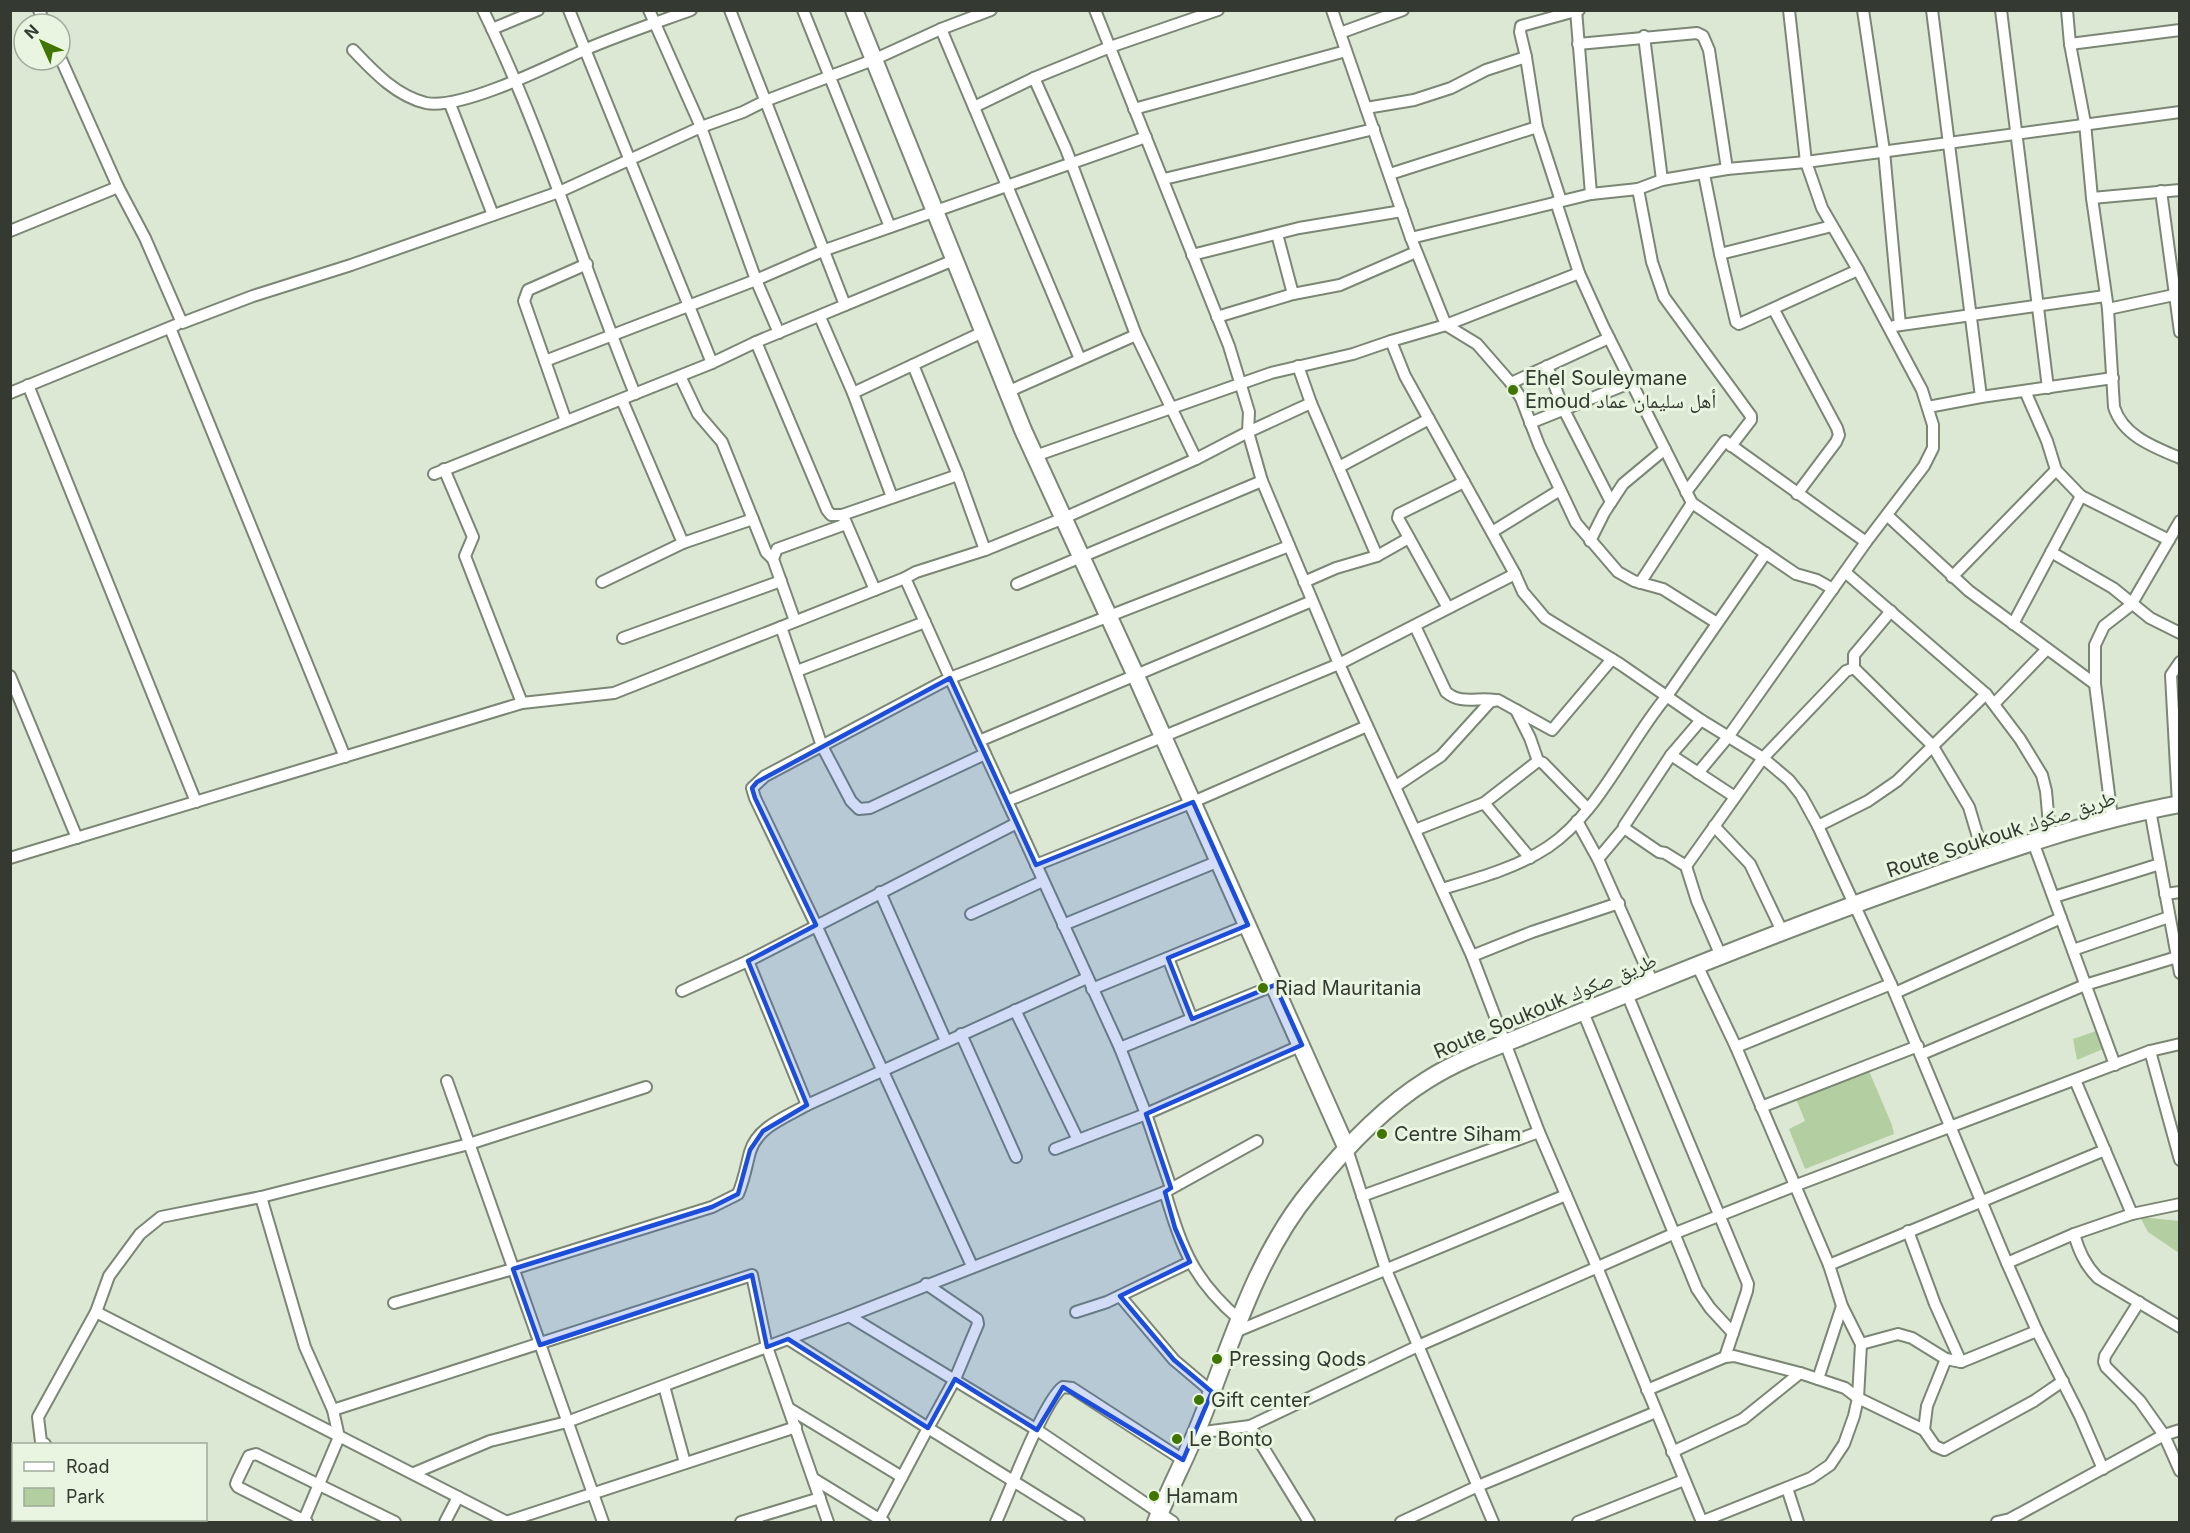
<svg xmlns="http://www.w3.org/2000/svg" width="2190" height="1533" font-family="Inter,'Noto Naskh Arabic',sans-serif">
<rect width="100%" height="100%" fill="#dce8d4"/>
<g fill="#b3cfa1">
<path d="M2099 1030 2103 1049 2077 1060 2073 1039Z"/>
<path d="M1869 1071 1892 1125 1894 1134 1805 1169 1789 1129 1805 1121 1796 1099Z"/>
<path d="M2140 1217 2179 1221V1253L2148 1232Z"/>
</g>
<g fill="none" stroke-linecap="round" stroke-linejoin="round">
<g stroke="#7b8674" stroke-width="14">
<g id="street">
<path d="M39 10 45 24"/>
<path d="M483 10C544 135 583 267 635 394"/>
<path d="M569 10 712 363"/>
<path d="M649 10 701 127 743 112 765 101 873 60 941 29 991 10"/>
<path d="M730 10 845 305"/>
<path d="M803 10 890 227"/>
<path d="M1095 10 1229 346 1249 412 1248 432 1262 481 1339 664 1472 956 1539 1132 1597 1267 1702 1522"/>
<path d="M1332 10 1411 238 1591 194 1638 189 1662 180 1727 169 1806 162 2180 112"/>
<path d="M1576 10 1591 194"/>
<path d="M1863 10 1884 151 1900 325"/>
<path d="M1932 10 1981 397"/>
<path d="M2001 10 2048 388"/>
<path d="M2067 10 2070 44 2085 123 2092 198 2108 309 2114 407C2123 436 2154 447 2180 458"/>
<path d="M492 29 538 10"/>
<path d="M941 29 1080 359"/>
<path d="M1340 33 1403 10"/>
<path d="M1644 36 1662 180"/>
<path d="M1578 44 1697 33 1703 36 1709 50 1727 169"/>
<path d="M2070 44 2180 30"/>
<path d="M353 50C373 71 396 96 426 103 461 110 549 66 584 50 619 35 655 23 691 10"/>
<path d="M60 57 118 187 145 238 182 323 253 296 351 265 559 192 701 127 756 280 779 333"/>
<path d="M1034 78 1066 149 1136 335 1196 459"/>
<path d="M450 104 493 215"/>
<path d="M974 107 1034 78 1110 47 1218 10"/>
<path d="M1366 108 1414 100 1451 88 1486 70 1526 57"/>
<path d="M1134 109 1346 51"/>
<path d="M1537 127 1526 57 1520 32 1521 26 1579 10"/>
<path d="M1390 174 1537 127 1561 201"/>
<path d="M1704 174 1720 254 1736 322 1739 324 1858 270"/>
<path d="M1164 179 1374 129"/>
<path d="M1638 189 1652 262 1664 297 1751 416V420L1731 446"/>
<path d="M2161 191 2180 332"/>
<path d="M2092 198 2180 190"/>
<path d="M1556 202 1579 273 1603 326 1692 503 1796 574 1817 580 1833 589"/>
<path d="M10 231 118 187"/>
<path d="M1277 234 1293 294"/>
<path d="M1411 238 1446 325 1391 341 1405 376 1515 574"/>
<path d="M1720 254 1832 226"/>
<path d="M1192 255 1299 228 1402 211"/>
<path d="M2108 309 2174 295"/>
<path d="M1774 310 1837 428 1839 435 1836 442 1797 494"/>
<path d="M820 317 853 393 892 497"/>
<path d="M1217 317 1293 294 1340 285 1416 252"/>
<path d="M1446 325 1477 344 1511 383 1521 398 1539 445 1576 523 1618 572 1634 581 1663 589 1717 623"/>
<path d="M1446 325 1579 273"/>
<path d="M1894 326 2105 296"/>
<path d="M170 328 345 757"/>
<path d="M756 342 827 510 831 515H842L958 475"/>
<path d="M545 361 756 280 825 250 1146 137"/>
<path d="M913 365 958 475 985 550"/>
<path d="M1298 366 1311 403 1377 556"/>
<path d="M1547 366 1564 410 1611 502"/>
<path d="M680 376 698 414 722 442 766 552 773 559"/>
<path d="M1511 383 1609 338"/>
<path d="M28 385 196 802"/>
<path d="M2025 391 2047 441 2056 470 2081 496 2169 540"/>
<path d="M1007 392 1136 335"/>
<path d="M10 393 176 325"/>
<path d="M853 393 983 332"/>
<path d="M622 400 683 543"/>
<path d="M1928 407 1981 397 2113 378"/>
<path d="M566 421 524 301 528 290 587 264"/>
<path d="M1530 423 1632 382"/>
<path d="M1035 456 1271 373 1353 354 1391 341"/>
<path d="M1339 467 1429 419"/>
<path d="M444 469 473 537 465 556 522 703"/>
<path d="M434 474 712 363 756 342 954 260"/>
<path d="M1686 492 1725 441 1866 542"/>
<path d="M1888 516 1969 591 2095 684"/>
<path d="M844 518 875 590"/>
<path d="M1492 532 1560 490"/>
<path d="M1590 541 1604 513 1623 484 1665 449"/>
<path d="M1289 546 950 678 1007 801 1339 664 1515 574 1523 592 1545 618 1620 664 1701 720 1763 758 1789 780 1801 795 1818 826 1891 984 2007 1263 2037 1331 2080 1416 2103 1469"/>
<path d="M2051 552 2113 588 2150 618 2180 633"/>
<path d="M1845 572 1986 694 2020 739 2042 775 2046 791 2050 836"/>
<path d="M1952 577 2056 470"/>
<path d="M602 582 683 543 753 519"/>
<path d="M1304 582 1336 568 1377 556 1409 538"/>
<path d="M1640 583 1692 503"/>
<path d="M1017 584 1262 481"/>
<path d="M1448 608 1398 518 1399 514 1464 482"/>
<path d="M795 621 773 559 777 549 846 524"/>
<path d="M2013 624 2081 496"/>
<path d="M1415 626 1446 692C1461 705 1477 697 1495 700"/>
<path d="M781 627 822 746 851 801 859 809 870 808 985 754"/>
<path d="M623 638 781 581"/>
<path d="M1854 668 1932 745 1969 807 1984 857"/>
<path d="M1854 668V655L1891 611"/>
<path d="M797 671 925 622"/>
<path d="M10 676 77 838"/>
<path d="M1994 704 2047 649"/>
<path d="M1516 710 1530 738 1538 761"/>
<path d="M979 741 1312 601"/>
<path d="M1671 755 1735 797"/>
<path d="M1698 773 1728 737 1866 542 1924 466 1933 448V425L1922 390 1858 270 1822 208 1806 162 1789 10"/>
<path d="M1396 786 1441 756 1490 702 1498 700 1552 730 1612 659"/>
<path d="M1007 801 1120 1048 1146 1114 1171 1188"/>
<path d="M1484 803 1530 858"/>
<path d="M2178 804 2171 675 2180 662"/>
<path d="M2150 810 2180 973"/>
<path d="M2112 818 2095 684V645L2104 626 2131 605 2180 521"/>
<path d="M1577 821 1598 859 1653 983"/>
<path d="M1714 826 1750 864 1782 931"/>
<path d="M1818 826 1868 801 1897 781 1986 694"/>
<path d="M1624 828 1659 852 1665 853 1686 866 1697 901 1721 956"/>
<path d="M1415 830 1484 803 1538 761 1543 763 1588 809"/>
<path d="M2033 842 2115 1065"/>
<path d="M10 858 522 703 614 693 905 578"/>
<path d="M1598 859 1624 828V826L1671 755 1701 720"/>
<path d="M1036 865 1193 802 1367 726"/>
<path d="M1686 866 1763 758 1846 671 1854 668"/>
<path d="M1442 889C1479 878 1516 868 1548 847 1599 813 1628 742 1667 696L1766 553"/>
<path d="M880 892 946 1041"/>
<path d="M2165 894 2180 892"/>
<path d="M2054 897 2160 864"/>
<path d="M971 914 1043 881"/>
<path d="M1063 925 1219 861"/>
<path d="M2073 950 2169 917"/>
<path d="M1472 956 1532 932 1619 903"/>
<path d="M1168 958 1192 1019"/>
<path d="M748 961 807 1105 1087 978"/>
<path d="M1697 965 1736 1047 1829 1265 1842 1306 1861 1344 1858 1398 1854 1416 1844 1444 1830 1465 1811 1478 1701 1522"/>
<path d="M1092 989 1248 925"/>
<path d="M682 991 748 961 1017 823"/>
<path d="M1895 993 2061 918"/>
<path d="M1627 994 1748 1284 1747 1291 1725 1357"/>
<path d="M1015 1010 1078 1140"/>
<path d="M1583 1012 1697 1289 1710 1308 1733 1333"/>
<path d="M961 1034 1016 1157"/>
<path d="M1736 1047 1891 984"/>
<path d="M1120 1048 1275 985"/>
<path d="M2150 1051 2180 1160"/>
<path d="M1922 1054 2085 985 2177 957"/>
<path d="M2075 1080 2132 1214"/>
<path d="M447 1081 603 1522"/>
<path d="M1761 1107 1918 1046"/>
<path d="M1055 1149 1146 1114 1302 1045"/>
<path d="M1347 1149 1386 1270 1493 1522"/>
<path d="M1165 1192C1182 1249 1193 1280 1240 1320"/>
<path d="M1362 1196 1539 1132"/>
<path d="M261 1197 305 1347 333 1410 339 1437 303 1522"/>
<path d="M1908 1231 1935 1304 1961 1362"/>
<path d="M2074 1234C2079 1251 2085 1265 2098 1278L2180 1327"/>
<path d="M2007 1263 2074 1234 2132 1214 2180 1204"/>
<path d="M1829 1265 2105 1150"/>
<path d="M972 1266 816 925 755 798 752 788 765 776 950 678 905 578 916 572 985 550 1064 518 1196 459 1248 432 1311 403"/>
<path d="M926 1284 977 1319 978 1324 955 1379 928 1428 1079 1522"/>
<path d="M1120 1296 1174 1360 1212 1392"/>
<path d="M2139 1302 2105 1356 2104 1362 2106 1367 2140 1401 2164 1435 2180 1471"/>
<path d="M394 1303 513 1269 712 1207 738 1194C744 1180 746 1167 750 1152 757 1127 786 1117 807 1105"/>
<path d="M96 1312 507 1522"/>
<path d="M1076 1312 1107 1302 1190 1262"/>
<path d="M849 1316 1165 1192 1257 1141"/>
<path d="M1235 1332 1566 1195"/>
<path d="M788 1339 928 1428 878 1522"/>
<path d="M1861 1344 1898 1334 1912 1338 1946 1359 1961 1362 2037 1331"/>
<path d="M1946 1359 1927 1406 1924 1430 1935 1446 1944 1450 2034 1401 2063 1381"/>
<path d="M1818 1379 1842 1306"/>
<path d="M664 1386 685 1463"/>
<path d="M1647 1390 1725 1357 1734 1356 1800 1373 1845 1388 1858 1398 1924 1430"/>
<path d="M790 1409 902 1477"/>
<path d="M333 1410 752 1275 767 1347 828 1522"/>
<path d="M1250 1426 1309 1522"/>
<path d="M1196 1433 1250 1426 1418 1346 1673 1234 1794 1186 2150 1051 2180 1044"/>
<path d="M45 1444 41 1442 38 1417 96 1312 109 1276 140 1234 161 1217 261 1197 469 1144 646 1087"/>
<path d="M1672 1452 1743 1419 1800 1373"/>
<path d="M414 1473 490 1441 567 1422 849 1316 1037 1430 1173 1522"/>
<path d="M814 1479 884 1522"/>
<path d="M1787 1488 1798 1522"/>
<path d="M180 1520 185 1522"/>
<path d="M158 1522 159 1520"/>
<path d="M307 1522 238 1487 236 1484 237 1481 249 1456 256 1454 395 1522"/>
<path d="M445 1522 458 1497"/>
<path d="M506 1522 796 1427"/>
<path d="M741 1522 820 1498"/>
<path d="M996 1522C1008 1496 1044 1400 1063 1387L1072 1388 1183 1460"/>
<path d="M1401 1522 1478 1486 1656 1412"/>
<path d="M1578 1522 1684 1480"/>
<path d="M1997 1522 2010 1519 2164 1435 2180 1430"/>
</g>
</g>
<g stroke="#7b8674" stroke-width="20">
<g id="secondary">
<path d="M854 10 1023 430 1136 676 1347 1149"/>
<path d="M1156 1522C1170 1487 1188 1454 1202 1418 1232 1341 1257 1255 1311 1190 1344 1149 1382 1108 1427 1080 1455 1062 1487 1050 1518 1038 1561 1020 1605 1003 1648 985 1737 949 1826 914 1917 882 2003 851 2089 821 2180 804"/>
</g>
</g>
<use href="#street" stroke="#fff" stroke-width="10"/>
<use href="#secondary" stroke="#fff" stroke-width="16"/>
</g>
<path fill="#1d4ed8" fill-opacity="0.2" stroke="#1d4ed8" stroke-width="4.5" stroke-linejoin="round" d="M950 678 1036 865 1193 802 1248 925 1168 958 1192 1019 1275 985 1302 1045 1146 1114 1171 1188 1165 1192 1175 1228 1190 1262 1120 1296 1174 1360 1212 1392 1183 1460 1063 1387 1037 1430 955 1379 928 1428 788 1339 767 1347 752 1275 540 1345 513 1269 712 1207 738 1194 750 1150 763 1131 807 1105 748 961 816 925 755 798 752 788 757 782Z"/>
<g fill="#407500" stroke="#e9f5e1" stroke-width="2">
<circle cx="1513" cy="390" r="6"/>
<circle cx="1263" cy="988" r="6"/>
<circle cx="1382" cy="1134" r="6"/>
<circle cx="1217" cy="1359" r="6"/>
<circle cx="1199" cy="1400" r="6"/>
<circle cx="1177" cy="1439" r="6"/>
<circle cx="1154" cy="1496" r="6"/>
</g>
<g text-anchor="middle" stroke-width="6" stroke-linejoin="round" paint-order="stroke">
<g font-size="20" fill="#343931" stroke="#e9f5e1" text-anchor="start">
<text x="1525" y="385">Ehel Souleymane<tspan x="1525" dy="23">Emoud أهل سليمان عماد</tspan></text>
<text x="1275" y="995">Riad Mauritania</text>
<text x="1394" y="1141">Centre Siham</text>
<text x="1229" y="1366">Pressing Qods</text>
<text x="1211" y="1407">Gift center</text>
<text x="1189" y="1446">Le Bonto</text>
<text x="1166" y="1503">Hamam</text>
</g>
<g font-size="20" fill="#343931" stroke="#e9f5e1">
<text transform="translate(2001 834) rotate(-18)" y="7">Route Soukouk طريق صكوك</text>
<text transform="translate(1545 1006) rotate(-23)" y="7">Route Soukouk طريق صكوك</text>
</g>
</g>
<rect width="2190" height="1533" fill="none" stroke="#343931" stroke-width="24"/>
<rect x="12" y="1443" width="195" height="78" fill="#e9f5e1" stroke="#a1aa9b" stroke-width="1.5"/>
<rect x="24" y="1462" width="30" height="9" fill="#ffffff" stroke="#a1aa9b" stroke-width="1.5"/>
<text x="66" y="1473" font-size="18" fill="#343931">Road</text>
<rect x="24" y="1488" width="30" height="18" fill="#b3cfa1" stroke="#a1aa9b" stroke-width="1.5"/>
<text x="66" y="1503" font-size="18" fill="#343931">Park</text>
<g transform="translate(42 42) rotate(315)"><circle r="28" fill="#e9f5e1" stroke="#a1aa9b" stroke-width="1.5"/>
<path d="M0-4.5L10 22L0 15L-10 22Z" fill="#407500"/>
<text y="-9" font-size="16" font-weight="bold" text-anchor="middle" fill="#343931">N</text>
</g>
</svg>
